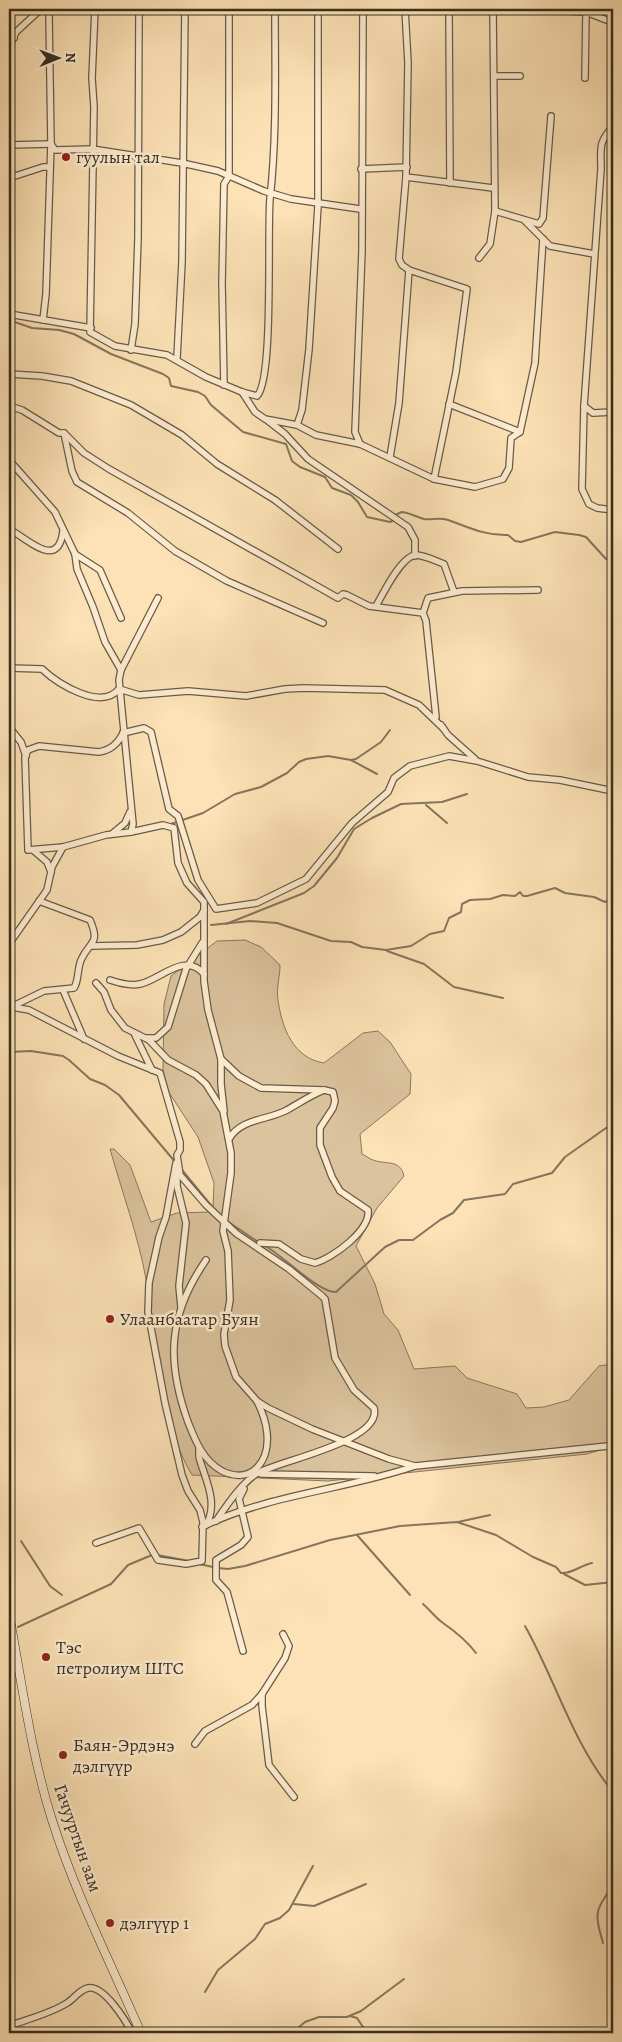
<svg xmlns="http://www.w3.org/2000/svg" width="622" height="2042" font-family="Alegreya,serif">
<rect width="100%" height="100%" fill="#fce2b6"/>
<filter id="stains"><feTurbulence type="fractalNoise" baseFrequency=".004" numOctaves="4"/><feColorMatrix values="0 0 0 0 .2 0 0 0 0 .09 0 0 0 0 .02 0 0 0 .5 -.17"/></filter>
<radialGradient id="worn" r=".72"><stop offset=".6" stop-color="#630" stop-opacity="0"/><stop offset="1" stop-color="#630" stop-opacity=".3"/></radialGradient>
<path fill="#dbc39d" stroke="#897860" d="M245 940 261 947 280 965C280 977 276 989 278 1000 282 1028 293 1058 324 1063L363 1033 378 1031 390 1042 411 1074 410 1094 360 1134 362 1154C366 1156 370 1159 373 1160 387 1165 400 1159 404 1176L377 1208 356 1246 375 1284 384 1314 398 1330 414 1369 455 1366 467 1378 517 1394 526 1408 544 1407 569 1400 599 1366 613 1364V1446L587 1454 328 1481 192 1475C157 1416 158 1344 146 1279 138 1235 122 1192 110 1149H114L130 1165 151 1222 177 1213 209 1212 213 1208 214 1183 198 1137 168 1091 163 1070 164 1004 171 976 217 941Z"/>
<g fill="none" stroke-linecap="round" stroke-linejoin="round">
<g stroke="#85755d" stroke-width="2">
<path d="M9 320 32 328 59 330 74 334 111 354 163 374 169 378 171 386 198 392 205 396 211 405 243 432 286 444 292 461 300 467 325 477 332 488 351 495 358 502 367 517 390 522 394 520"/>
<path d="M395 515 402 512C410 513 417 517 424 519 432 520 440 517 448 520 468 527 486 536 508 535L515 541 521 542 555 532 579 535 586 537 606 559 613 556"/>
<path d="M607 559 613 563"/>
<path d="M351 760 377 774"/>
<path d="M426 805 447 823"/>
<path d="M171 824 203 813 235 794 261 787 287 773 299 762 306 759 328 756 351 760 356 759 381 742 390 730"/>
<path d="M226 924 304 893 314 886 337 858 354 829 372 818 401 804 442 802 467 794"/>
<path d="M211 925 250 921 277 923 331 941 351 942 362 947 386 950 411 946 430 934 444 931 449 918 461 912 462 904 470 900 490 899 503 895 515 896 520 892 523 896H527L555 888 565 893 594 897 605 902 613 898"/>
<path d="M387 951 424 964 454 987 503 998"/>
<path d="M9 1052 31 1051 63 1056 69 1060 90 1079 105 1085 119 1095 176 1163"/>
<path d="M182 1170 214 1209"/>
<path d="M227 1221 258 1242"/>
<path d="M264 1245C282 1255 319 1293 336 1292L385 1247 399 1240H413L440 1220 453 1213 464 1200 505 1194 513 1184 552 1173 565 1157 606 1128 613 1126"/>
<path d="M458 1522 490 1515"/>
<path d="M357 1535 410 1595"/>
<path d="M21 1541 50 1586 62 1595"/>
<path d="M157 1555 189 1561"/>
<path d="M199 1564 213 1567"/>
<path d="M218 1568 228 1569 245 1566 330 1540 400 1526 457 1522 496 1535 533 1557 556 1567 561 1573C572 1574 581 1565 592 1563"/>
<path d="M564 1574 585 1585 613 1582"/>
<path d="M423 1604C430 1610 436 1618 443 1623 456 1632 467 1641 476 1653"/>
<path d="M525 1626C556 1681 572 1742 613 1792"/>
<path d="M18 1627 111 1584 128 1565 152 1555"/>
<path d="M294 1904 314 1906 366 1884"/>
<path d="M603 1943C594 1911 595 1912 613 1885"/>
<path d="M205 1992 218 1970 255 1939 265 1924 280 1918 289 1910 313 1866"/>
<path d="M350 2016 357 2018 363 2027 372 2033"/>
<path d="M292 2033 305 2022 319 2017H347L361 2011 404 1979"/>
</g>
<g stroke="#685b47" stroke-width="8">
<g id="minor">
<path d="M95 9 92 78 94 107 90 332 115 346 167 355 206 377 242 392 257 396C274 380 267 231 270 199 277 136 275 72 275 9"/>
<path d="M405 9 408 63 406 177 493 188"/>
<path d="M449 9 450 183"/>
<path d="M560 9 567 11 586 12 609 21H613"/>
<path d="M9 26 14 38"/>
<path d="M9 47 16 32 41 9"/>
<path d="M494 76H520"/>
<path d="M585 78 586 12"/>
<path d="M613 126C598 144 601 146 601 169L584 406 582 489 589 504 597 508 613 510"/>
<path d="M51 144 55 150 92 149 182 163 218 171 264 191 291 199 360 209"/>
<path d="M9 145 51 144"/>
<path d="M361 169 407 167"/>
<path d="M406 177 399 259 402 265 409 270"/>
<path d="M9 178 43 167H49"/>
<path d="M495 211 539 224 543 218 551 116"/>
<path d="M525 221 550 246 594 254"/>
<path d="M479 258 490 244 495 211 493 9"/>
<path d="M9 314 91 328"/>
<path d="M43 320 46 294 51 144 49 15 46 9"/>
<path d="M131 350 135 324 138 238 139 9"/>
<path d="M177 358 182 262 185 9"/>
<path d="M9 374 42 376 71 381 131 405 182 435 217 464 275 500 338 549"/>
<path d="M224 385 222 283 224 184 229 176V9"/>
<path d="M242 392 255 412 265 419 297 425 316 435 360 444 434 479 475 487 503 479 509 468 511 438 520 432 535 363 543 239"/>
<path d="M449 404 520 432"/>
<path d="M9 406 22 410 59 433H64L84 453 109 469 338 598 343 594 347 595 369 606 423 613"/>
<path d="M584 406 593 413 613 412"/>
<path d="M267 420 285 434 308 459 408 527 415 540V556"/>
<path d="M297 425 302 410 309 349 318 206V9"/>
<path d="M64 433 72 471 77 482 128 513 175 551 227 581 323 623"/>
<path d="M360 444 355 432 362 251 363 9"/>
<path d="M390 457 399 403 409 270 467 289 456 372 434 479"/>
<path d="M9 460 55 512 75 554 77 569 93 607 105 642 121 670"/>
<path d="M9 529C28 539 58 571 63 531"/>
<path d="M75 554 100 570 121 618"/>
<path d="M376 606C383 594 402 554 417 555 426 556 436 561 444 564L454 592"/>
<path d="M9 668 42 669C58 684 101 711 119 689L139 695 188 691 246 696 285 689 304 688 385 690 419 705 443 728"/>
<path d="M436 717 426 621 423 613 428 598 462 591 538 590"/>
<path d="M441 725 448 735 475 759"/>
<path d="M9 727 21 742 26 756"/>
<path d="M123 733 144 728 151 732 169 809 178 816 198 880 216 909 257 903 306 879 352 823 388 792 394 778 410 766 449 756 477 761 528 777 560 780 613 791"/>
<path d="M123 733C118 744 111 750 99 752L39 746 28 750 25 757 28 850 63 847 106 835 131 832 133 824 119 680 121 670 158 598"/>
<path d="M131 832 163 825 174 828 178 863 187 883 204 902V981L208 1010 221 1059V1084L224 1111"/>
<path d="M113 833 125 823 130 812"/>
<path d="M34 851 47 862 51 872"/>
<path d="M9 944 47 890 52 867 63 847"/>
<path d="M91 946 137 945 163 940 181 932 200 917 204 910"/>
<path d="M110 980C119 983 131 986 140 984 160 980 185 951 204 974"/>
<path d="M96 983 104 992 111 1010 125 1028 149 1040 168 1060 196 1075 206 1084 223 1111 231 1153V1173L223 1231 228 1251 230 1300 224 1334 225 1346 236 1377 257 1401 268 1408 312 1429 389 1459 415 1466 608 1446"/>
<path d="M63 990 84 1039"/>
<path d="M11 1007 44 991 74 988C79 980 77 970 81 960 89 941 101 945 90 920L39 901"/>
<path d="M12 1007 29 1010 118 1056 160 1073 180 1142V1150L177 1155 180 1175 206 1205 237 1234 289 1269 322 1296 325 1299 335 1358 354 1390 374 1408C383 1442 276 1461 256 1474 240 1485 227 1505 216 1521"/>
<path d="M135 1035 152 1070"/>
<path d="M147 1038H156L168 1027 186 969 202 943"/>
<path d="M221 1059 239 1076 261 1088 324 1090C309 1096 298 1104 285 1111 267 1120 240 1119 229 1139"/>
<path d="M177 1170V1186L186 1223 179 1286 181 1307"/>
<path d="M260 1243 279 1244 301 1259 315 1263C333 1258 371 1230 368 1210L340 1191 332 1177 320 1145V1128L333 1108 335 1101 333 1092 324 1090"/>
<path d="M206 1260C168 1315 166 1361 188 1422 195 1440 203 1461 222 1471 251 1485 270 1462 267 1433 266 1422 262 1411 257 1401"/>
<path d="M199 1449V1457C205 1479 219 1503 206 1525"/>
<path d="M261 1474 374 1476"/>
<path d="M202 1527C269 1494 345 1490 415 1466"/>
<path d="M96 1543 139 1528 158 1560 186 1564 202 1561 203 1522 200 1510 188 1491 182 1475 165 1403 148 1312 149 1283 159 1237 166 1217 176 1163"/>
<path d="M283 1634 289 1646 285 1658 262 1694V1706L269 1765 294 1797"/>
<path d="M243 1651 227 1592 216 1580V1560L241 1545 248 1537 239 1499 244 1489"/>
<path d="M195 1744 205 1731 252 1705 262 1694"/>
<path d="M9 2026C27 2019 50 2014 67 2003 74 1999 79 1990 88 1988 104 1985 126 2021 132 2033"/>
</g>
</g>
<g stroke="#372e22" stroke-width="9">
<path id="secondary" d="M9 1614C22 1683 31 1755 53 1823 76 1895 111 1964 141 2033"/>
</g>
<use href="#minor" stroke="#fdecd0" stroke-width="5.5"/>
<use href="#secondary" stroke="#fdecd0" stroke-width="8"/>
</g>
<g fill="#8f2418" stroke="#fdecd0" stroke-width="2">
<circle cx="66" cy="157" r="5"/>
<circle cx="110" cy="1319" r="5"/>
<circle cx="46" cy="1657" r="5"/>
<circle cx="63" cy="1755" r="5"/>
<circle cx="110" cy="1923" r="5"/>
</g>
<g text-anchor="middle" stroke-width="5" stroke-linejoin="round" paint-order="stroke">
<g font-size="18" fill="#372e22" stroke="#fdecd0" text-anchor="start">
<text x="76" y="163">гуулын тал</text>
<text x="120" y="1325">Улаанбаатар Буян</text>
<text x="56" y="1653">Тэс<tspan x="56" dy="21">петролиум ШТС</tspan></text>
<text x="73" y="1751">Баян-Эрдэнэ<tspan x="73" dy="21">дэлгүүр</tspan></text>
<text x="120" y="1929">дэлгүүр 1</text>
</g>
<g font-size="18" fill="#372e22" stroke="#fdecd0">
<text transform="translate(78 1838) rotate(71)" y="6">Гачууртын зам</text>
</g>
</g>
<rect width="622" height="2042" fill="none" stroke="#fce2b6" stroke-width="30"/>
<rect x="10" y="10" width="602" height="2022" fill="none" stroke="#372e22" stroke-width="2.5"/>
<rect x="15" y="15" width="592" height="2012" fill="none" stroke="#372e22"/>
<g transform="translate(58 58) rotate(89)" stroke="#fdecd0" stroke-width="4" paint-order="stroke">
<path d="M0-4L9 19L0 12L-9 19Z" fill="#372e22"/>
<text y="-8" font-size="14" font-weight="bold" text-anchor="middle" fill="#372e22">N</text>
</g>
<rect width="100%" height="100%" filter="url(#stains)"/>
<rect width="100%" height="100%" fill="url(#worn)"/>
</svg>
